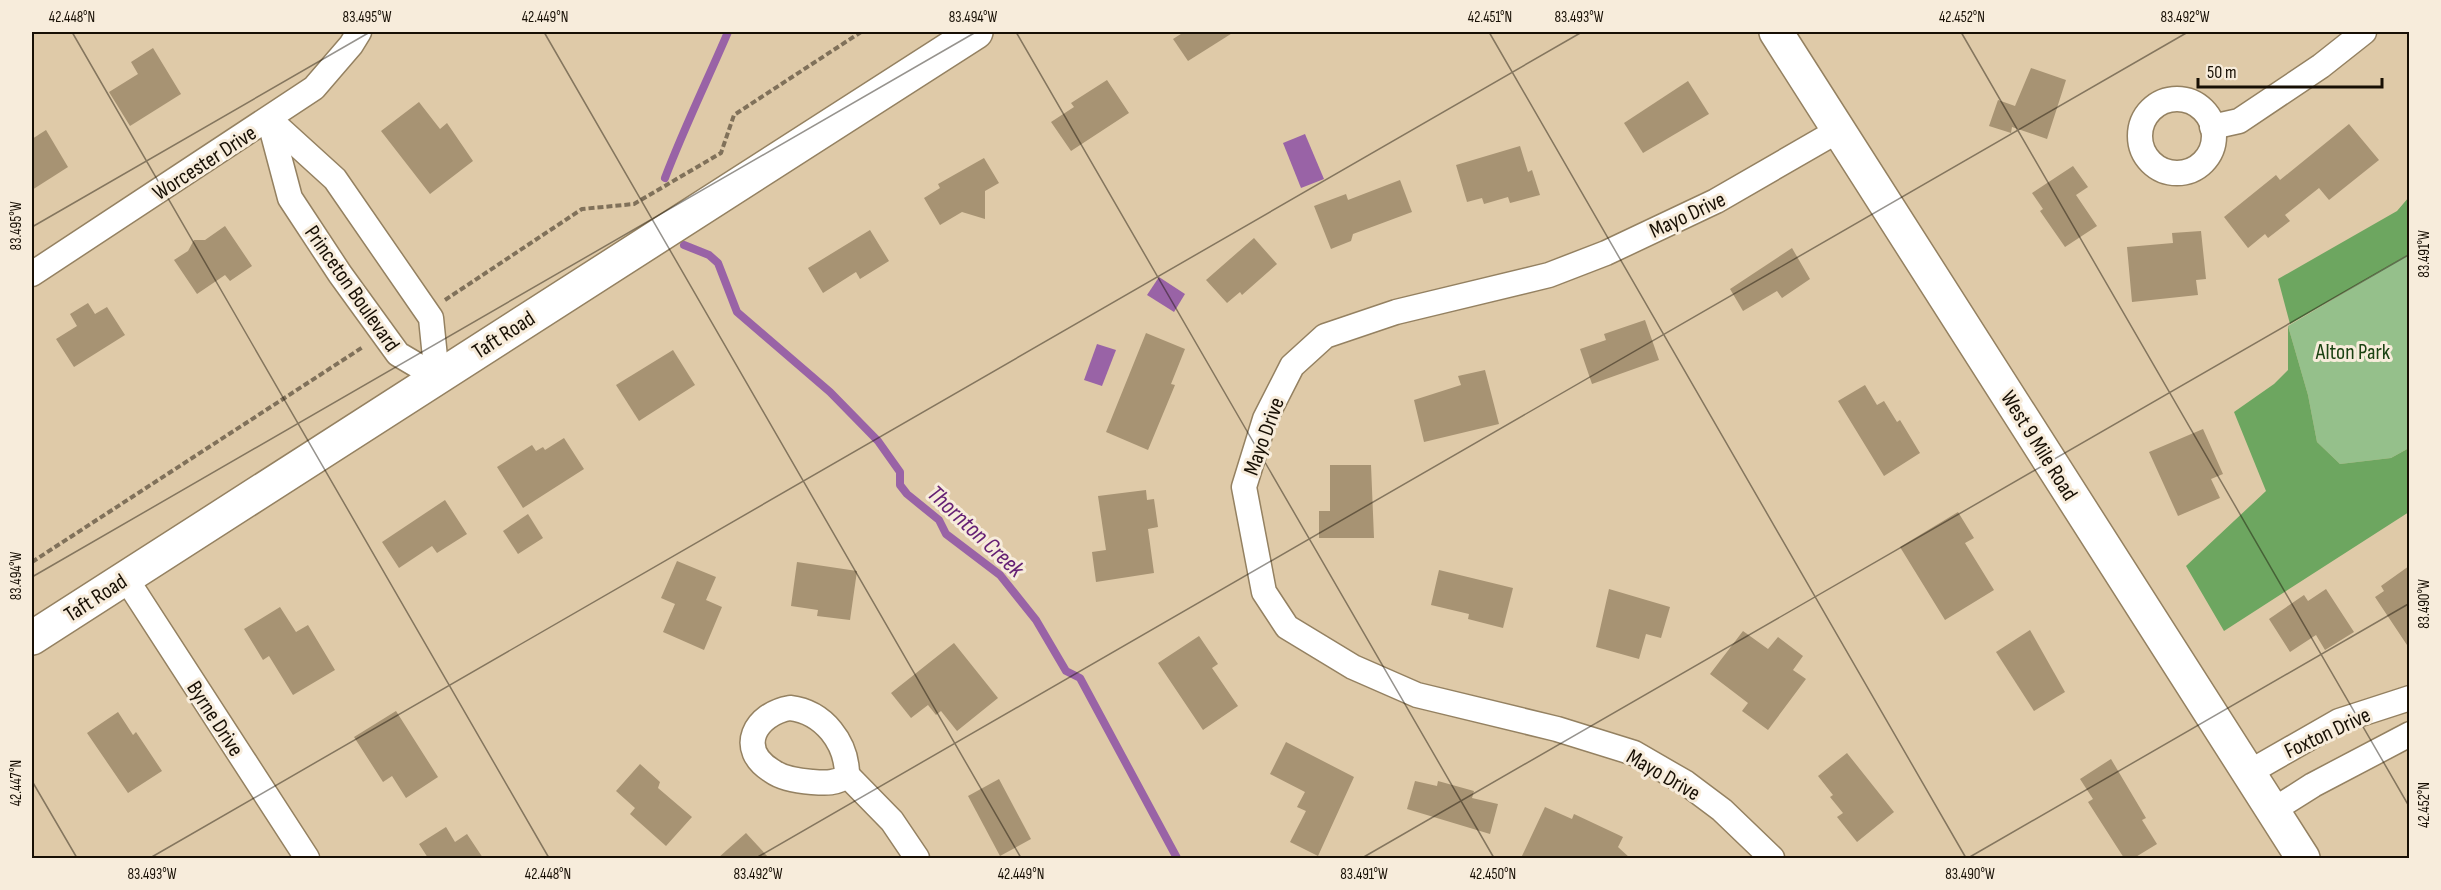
<svg xmlns="http://www.w3.org/2000/svg" width="2441" height="890" font-family="'Sofia Sans Condensed',sans-serif">
<rect width="100%" height="100%" fill="#dfcaa8"/>
<path fill="#95c08b" d="M2409 254V448L2391 458 2340 464 2317 442 2308 395 2288 326Z"/>
<g fill="#6da660">
<path d="M2409 197V254L2290 324 2278 279 2397 211Z"/>
<path d="M2288 326 2308 395 2317 442 2340 464 2391 458 2409 448V512L2224 631 2186 566 2266 491 2234 412 2274 384 2288 370Z"/>
</g>
<g fill="#9963a6">
<path d="M1305 134 1324 179 1301 188 1283 143Z"/>
<path d="M1159 277 1185 294 1174 312 1147 295Z"/>
<path d="M1097 344 1116 350 1102 386 1084 380Z"/>
</g>
<g fill="none" stroke-linecap="round" stroke-linejoin="round">
<g stroke="#9963a6" stroke-width="8">
<path d="M665 178C684 128 707 81 728 32"/>
<path d="M684 245 709 255 718 263 737 312 830 392 878 441 900 472V485L907 494 939 520 946 534 1000 575 1036 620 1066 671 1080 678 1177 858"/>
</g>
</g>
<g fill="#a79373">
<path d="M1184 32H1234L1188 61 1173 39Z"/>
<path d="M153 48 181 94 130 126 109 92 138 74 131 62Z"/>
<path d="M2031 68 2066 80 2047 139 2012 127 2011 133 1989 126 1998 100 2015 106Z"/>
<path d="M1107 80 1129 113 1071 151 1051 122 1074 107 1071 103Z"/>
<path d="M1688 81 1709 114 1643 153 1624 123Z"/>
<path d="M419 102 440 129 447 123 473 161 430 194 381 131Z"/>
<path d="M2349 124 2379 160 2329 200 2319 188 2285 215 2290 221 2268 238 2265 234 2248 248 2224 217 2276 175 2280 180Z"/>
<path d="M46 130 68 167 32 190V139Z"/>
<path d="M1520 146 1528 172 1532 170 1540 195 1510 203 1508 197 1484 204 1482 198 1467 202 1456 165Z"/>
<path d="M984 158 999 183 985 191V219L962 212 940 225 924 198 940 188 938 184Z"/>
<path d="M2073 166 2088 187 2076 195 2097 226 2065 247 2040 211 2043 209 2032 193Z"/>
<path d="M1400 180 1412 212 1353 234 1351 241 1331 249 1314 206 1346 194 1348 200Z"/>
<path d="M225 226 252 266 230 281 225 275 197 294 174 260 188 251 194 240H205Z"/>
<path d="M870 230 889 261 860 279 856 272 823 293 808 268Z"/>
<path d="M2201 231 2206 279 2196 280 2198 295 2132 302 2127 247 2173 243 2172 233Z"/>
<path d="M1254 238 1277 264 1242 295 1240 292 1227 303 1206 280Z"/>
<path d="M1792 248 1810 279 1782 298 1777 291 1743 311 1730 289Z"/>
<path d="M88 303 95 314 107 307 125 335 74 367 56 339 77 326 70 314Z"/>
<path d="M1645 320 1659 360 1592 384 1580 349 1606 340 1604 334Z"/>
<path d="M1146 333 1185 349 1171 384 1175 385 1148 450 1106 432Z"/>
<path d="M673 350 695 385 639 421 616 385Z"/>
<path d="M1485 370 1499 424 1424 442 1414 400 1461 385 1458 376Z"/>
<path d="M1865 385 1877 405 1884 401 1897 422 1900 420 1920 453 1884 476 1838 401Z"/>
<path d="M2203 429 2223 474 2211 479 2220 498 2178 516 2149 452Z"/>
<path d="M564 438 584 469 523 508 497 467 532 445 536 451 543 447 545 450Z"/>
<path d="M1330 465H1371L1374 538H1319V511H1330Z"/>
<path d="M1146 490 1147 500 1154 499 1158 527 1148 529 1154 573 1096 582 1092 552 1106 550 1098 496Z"/>
<path d="M445 500 467 534 437 553 432 546 399 568 382 542Z"/>
<path d="M1958 512 1974 538 1965 543 1994 590 1945 620 1900 547Z"/>
<path d="M528 514 543 538 518 554 503 531Z"/>
<path d="M677 561 716 577 706 600 722 607 704 650 663 632 675 604 661 598Z"/>
<path d="M797 562 857 571 850 620 817 616 818 610 791 606Z"/>
<path d="M2409 566V648L2375 597 2384 591 2381 586Z"/>
<path d="M1439 570 1513 588 1503 628 1468 619 1469 614 1431 605Z"/>
<path d="M1609 589 1670 607 1661 638 1646 634 1639 659 1596 647Z"/>
<path d="M2326 589 2354 632 2325 650 2316 635 2290 652 2269 619 2304 595 2308 601Z"/>
<path d="M280 607 296 632 308 625 335 670 293 695 269 656 263 660 244 629Z"/>
<path d="M2030 630 2065 692 2034 711 1996 652Z"/>
<path d="M1743 631 1768 649 1778 637 1803 656 1793 670 1806 679 1768 730 1742 711 1748 703 1710 674Z"/>
<path d="M1199 636 1218 664 1212 668 1238 706 1203 730 1158 663Z"/>
<path d="M954 643 998 698 957 731 941 711 936 715 928 705 911 718 891 693Z"/>
<path d="M396 711 438 777 406 798 392 776 383 782 354 737Z"/>
<path d="M118 712 133 735 136 732 162 771 128 793 87 733Z"/>
<path d="M1286 742 1354 777 1318 856 1290 842 1306 811 1297 807 1305 792 1270 774Z"/>
<path d="M1847 753 1894 812 1857 842 1837 817 1843 813 1830 797 1833 795 1818 776Z"/>
<path d="M2111 759 2146 818 2142 820 2157 844 2134 858H2124L2088 802 2093 799 2080 779Z"/>
<path d="M640 764 660 782 658 788 692 817 666 846 630 814 635 808 616 791Z"/>
<path d="M999 779 1031 839 1000 856 968 796Z"/>
<path d="M1415 781 1437 786 1438 781 1474 791 1472 798 1498 804 1490 834 1407 809Z"/>
<path d="M1545 807 1572 819 1574 814 1623 837 1618 847 1630 858H1521Z"/>
<path d="M446 827 455 842 467 834 483 858H428L419 844Z"/>
<path d="M746 833 769 858H718Z"/>
</g>
<g fill="none" stroke-linecap="round" stroke-linejoin="round">
<g stroke="#948161" stroke-width="27">
<g id="street">
<circle cx="2177" cy="136" r="37"/>
<path d="M269 119 335 179 431 318 437 377"/>
<path d="M269 119 290 198 340 274 398 354 437 377"/>
<path d="M2212 127 2239 121 2321 66 2364 32"/>
<path d="M32 274 314 88 351 45 359 32"/>
<path d="M125 577 307 858"/>
<path d="M790 708C824 712 847 743 847 775 837 784 825 783 812 782 799 781 783 779 772 771 736 749 755 714 790 708Z"/>
<path d="M2248 773 2339 721 2410 698"/>
<path d="M847 775 892 821 917 858"/>
<path d="M2272 811 2313 785 2410 734"/>
<path d="M1772 858 1722 810 1686 783 1634 753 1557 729 1417 695 1353 667 1287 627 1264 592 1244 487 1265 419 1292 366 1325 336 1396 312 1549 275 1606 253 1716 201 1839 130"/>
</g>
</g>
<g stroke="#948161" stroke-width="36">
<g id="secondary">
<path d="M1776 32 2303 858"/>
<path d="M32 638 976 32"/>
</g>
</g>
<g stroke="#80715a" stroke-width="4" stroke-dasharray="6 3" stroke-linecap="butt">
<path d="M445 300 582 209 634 204 721 153 734 115 861 32"/>
<path d="M32 562 363 347"/>
</g>
<use href="#street" stroke="#fff" stroke-width="24"/>
<use href="#secondary" stroke="#fff" stroke-width="33"/>
</g>
<path fill="none" stroke="#170f04" stroke-width="1.5" stroke-opacity="0.45" d="M72 32 549 858M544 32 1021 858M1016 32 1494 858M1489 32 1966 858M1961 32 2410 808M32 227 370 32M32 577 976 32M32 781 77 858M150 858 1582 32M756 858 2188 32M1362 858 2410 254M1968 858 2410 603"/>
<g text-anchor="middle" stroke-width="6" stroke-linejoin="round" paint-order="stroke">
<g font-size="22" fill="#170f04" stroke="#f7ecdb">
<text transform="translate(204 162) rotate(-33)" y="8">Worcester Drive</text>
<text transform="translate(1687 214) rotate(-25)" y="8">Mayo Drive</text>
<text transform="translate(353 288) rotate(55)" y="8">Princeton Boulevard</text>
<text transform="translate(503 334) rotate(-33)" y="8">Taft Road</text>
<text transform="translate(1263 436) rotate(-70)" y="8">Mayo Drive</text>
<text transform="translate(2040 445) rotate(58)" y="8">West 9 Mile Road</text>
<text transform="translate(95 597) rotate(-33)" y="8">Taft Road</text>
<text transform="translate(216 718) rotate(57)" y="8">Byrne Drive</text>
<text transform="translate(2327 732) rotate(-25)" y="8">Foxton Drive</text>
<text transform="translate(1664 774) rotate(30)" y="8">Mayo Drive</text>
</g>
<g font-size="22" fill="#1b4212" stroke="#f7ecdb">
<text x="2353" y="359">Alton Park</text>
</g>
<g font-size="24" font-style="italic" fill="#652074" stroke="#f7ecdb">
<text transform="translate(976 531) rotate(43)" y="8">Thornton Creek</text>
</g>
</g>
<rect width="2441" height="890" fill="none" stroke="#f7ecdb" stroke-width="66"/>
<path d="M2198 78v9h184v-9" fill="none" stroke="#170f04" stroke-width="3"/>
<text x="2207" y="78" font-size="18" fill="#170f04" stroke="#f7ecdb" stroke-width="4.5" paint-order="stroke">50 m</text>
<rect x="33" y="33" width="2375" height="824" fill="none" stroke="#170f04" stroke-width="2"/>
<g font-size="15" text-anchor="middle" fill="#170f04">
<text x="72" y="22">42.448°N</text>
<text x="367" y="22">83.495°W</text>
<text x="545" y="22">42.449°N</text>
<text x="973" y="22">83.494°W</text>
<text x="1490" y="22">42.451°N</text>
<text x="1579" y="22">83.493°W</text>
<text x="1962" y="22">42.452°N</text>
<text x="2185" y="22">83.492°W</text>
<text transform="translate(16 226) rotate(-90)" y="5">83.495°W</text>
<text transform="translate(2424 254) rotate(-90)" y="5">83.491°W</text>
<text transform="translate(16 576) rotate(-90)" y="5">83.494°W</text>
<text transform="translate(2424 604) rotate(-90)" y="5">83.490°W</text>
<text transform="translate(16 783) rotate(-90)" y="5">42.447°N</text>
<text transform="translate(2424 805) rotate(-90)" y="5">42.452°N</text>
<text x="152" y="879">83.493°W</text>
<text x="548" y="879">42.448°N</text>
<text x="758" y="879">83.492°W</text>
<text x="1021" y="879">42.449°N</text>
<text x="1364" y="879">83.491°W</text>
<text x="1493" y="879">42.450°N</text>
<text x="1970" y="879">83.490°W</text>
</g>
</svg>
